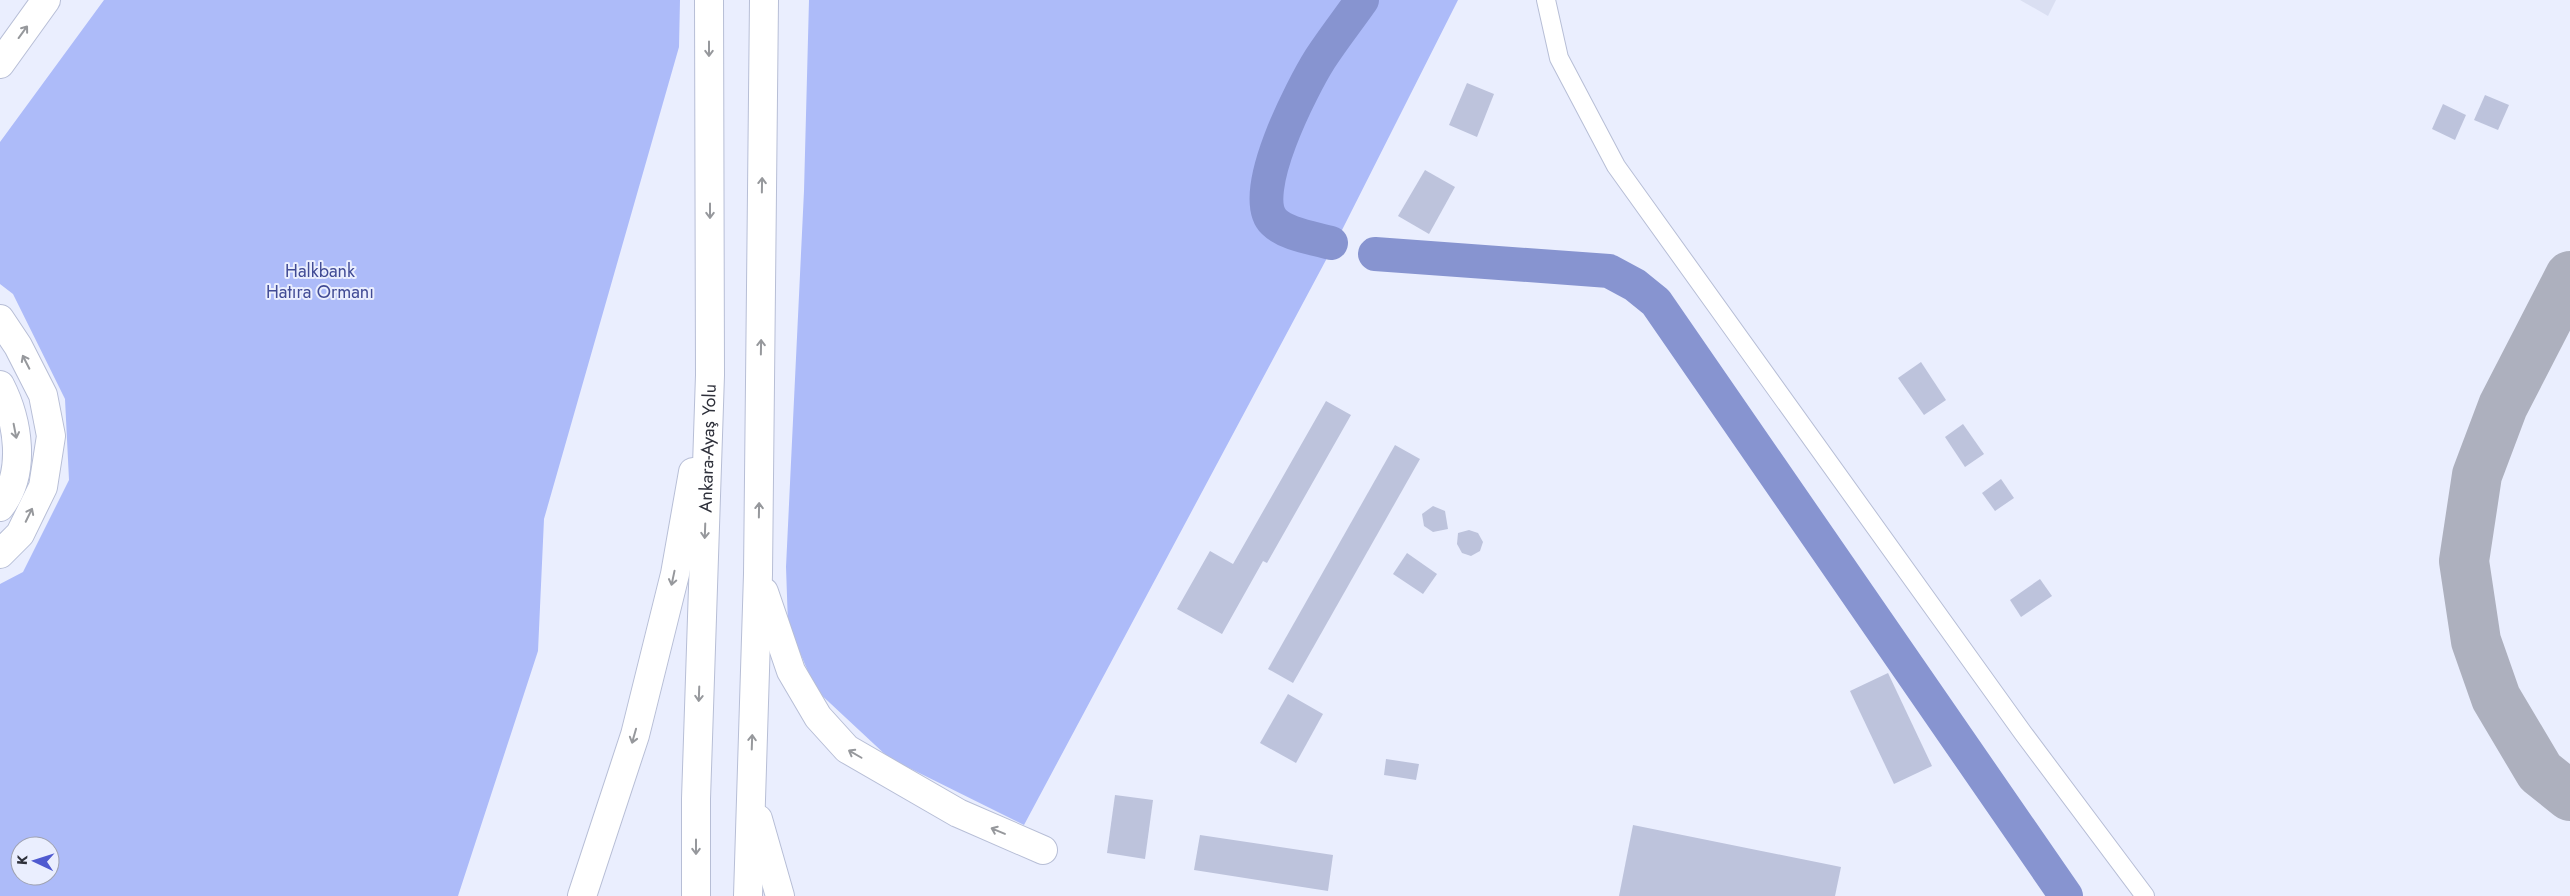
<svg xmlns="http://www.w3.org/2000/svg" width="2570" height="896" font-family="Jost,sans-serif">
<rect width="100%" height="100%" fill="#eaeefe"/>
<path fill="#dadff2" d="M2020 0H2056L2048 16Z"/>
<g fill="#adbbf9" fill-rule="evenodd">
<path d="M104 0H680L679 47 544 519 538 651 458 896H0V584L23 572 69 480 65 399 13 294 0 284V142ZM20 846H50V876H20Z"/>
<path d="M809 0H1458L1342 230 1024 825 889 758 816 690 788 625 786 567 804 191Z"/>
</g>
<g fill="none" stroke-linecap="round" stroke-linejoin="round">
<g stroke="#8794d0" stroke-width="34">
<path d="M1331 243C1314 238 1287 235 1274 222 1246 195 1303 86 1320 59 1333 39 1348 20 1362 0"/>
<path d="M1375 254 1609 271 1635 285 1656 302 2066 896"/>
</g>
<path stroke="#adb0be" stroke-width="50" d="M2570 276 2503 406 2477 475 2464 561 2476 641 2496 698 2540 772 2570 796"/>
</g>
<g fill="#bdc3dc">
<path d="M1467 83 1494 94 1477 137 1449 125Z"/>
<path d="M2485 95 2509 105 2498 130 2474 120Z"/>
<path d="M2443 104 2466 115 2455 140 2432 129Z"/>
<path d="M1425 170 1455 187 1429 234 1398 216Z"/>
<path d="M1921 362 1946 400 1924 415 1898 378Z"/>
<path d="M1326 401 1351 415 1267 563 1263 561 1222 634 1177 609 1210 551 1233 564Z"/>
<path d="M1963 424 1984 454 1965 467 1945 437Z"/>
<path d="M1395 445 1420 459 1293 683 1268 669Z"/>
<path d="M2001 479 2014 498 1995 511 1982 493Z"/>
<path d="M1433 506 1445 511 1448 529 1433 532 1424 526 1422 514Z"/>
<path d="M1469 530 1478 533 1483 542 1480 551 1471 556 1462 553 1457 544 1458 533Z"/>
<path d="M1407 553 1437 574 1423 594 1393 574Z"/>
<path d="M2040 579 2052 596 2021 617 2010 600Z"/>
<path d="M1888 673 1932 766 1894 784 1850 691Z"/>
<path d="M1288 694 1323 714 1296 763 1260 743Z"/>
<path d="M1386 759 1419 764 1416 780 1384 775Z"/>
<path d="M1115 795 1153 800 1145 859 1107 853Z"/>
<path d="M1633 825 1841 867 1835 896H1619Z"/>
<path d="M1200 835 1333 855 1328 891 1194 870Z"/>
</g>
<g fill="none" stroke-linecap="round" stroke-linejoin="round">
<g stroke="#b7bed6" stroke-width="20">
<path id="minor" d="M1546 0 1559 58 1616 166 2023 733 2145 896"/>
</g>
<g stroke="#b7bed6" stroke-width="30">
<g id="trunk">
<path d="M0 64 46 0"/>
<path d="M0 319 18 346 43 395 51 436 43 487 20 534 0 554"/>
<path d="M0 385C18 420 27 473 0 507"/>
<path d="M764 592 791 671 818 717 847 749 958 813 1043 850"/>
<path d="M758 819 780 896"/>
<path d="M582 896 635 735 675 574 693 472"/>
<path id="s1" d="M696 896V799L710 375 709 0"/>
<path d="M748 896 758 574 764 0"/>
</g>
</g>
<use href="#minor" stroke="#fff" stroke-width="18"/>
<use href="#trunk" stroke="#fff" stroke-width="28"/>
</g>
<defs><path id="oneway-shaft" d="M-6 0H5M1.5-3L5.5 0L1.5 3" fill="none" stroke-width="1.6" stroke-linecap="round" stroke-linejoin="round" transform="scale(1.25)"/></defs>
<g stroke="#96989c">
<use href="#oneway-shaft" transform="translate(23 32) rotate(-54)"/>
<use href="#oneway-shaft" transform="translate(709 49) rotate(90)"/>
<use href="#oneway-shaft" transform="translate(762 185) rotate(-89)"/>
<use href="#oneway-shaft" transform="translate(710 211) rotate(90)"/>
<use href="#oneway-shaft" transform="translate(761 347) rotate(-89)"/>
<use href="#oneway-shaft" transform="translate(26 362) rotate(-117)"/>
<use href="#oneway-shaft" transform="translate(15 431) rotate(79)"/>
<use href="#oneway-shaft" transform="translate(759 510) rotate(-89)"/>
<use href="#oneway-shaft" transform="translate(29 515) rotate(-64)"/>
<use href="#oneway-shaft" transform="translate(705 531) rotate(92)"/>
<use href="#oneway-shaft" transform="translate(673 578) rotate(102)"/>
<use href="#oneway-shaft" transform="translate(699 694) rotate(92)"/>
<use href="#oneway-shaft" transform="translate(634 736) rotate(106)"/>
<use href="#oneway-shaft" transform="translate(752 742) rotate(-88)"/>
<use href="#oneway-shaft" transform="translate(855 754) rotate(-150)"/>
<use href="#oneway-shaft" transform="translate(998 831) rotate(-157)"/>
<use href="#oneway-shaft" transform="translate(696 847) rotate(90)"/>
</g>
<g text-anchor="middle" stroke-width="4" stroke-linejoin="round" paint-order="stroke">
<g font-size="18" fill="#414b95" stroke="#eaeefe">
<text x="320" y="277">Halkbank<tspan x="320" dy="21">Hatıra Ormanı</tspan></text>
</g>
<g font-size="18" fill="#2e303a" stroke="#eaeefe">
<text dy="6" stroke="none"><textPath href="#s1" startOffset="448">Ankara-Ayaş Yolu</textPath></text>
</g>
</g>
<g transform="translate(35 861) rotate(274)"><circle r="24" fill="#eaeefe" stroke="#9fa2b0"/>
<path d="M0-4L9 19L0 12L-9 19Z" fill="#4f5ad0"/>
<text y="-8" font-size="14" font-weight="bold" text-anchor="middle" fill="#2e303a">K</text>
</g>
</svg>
